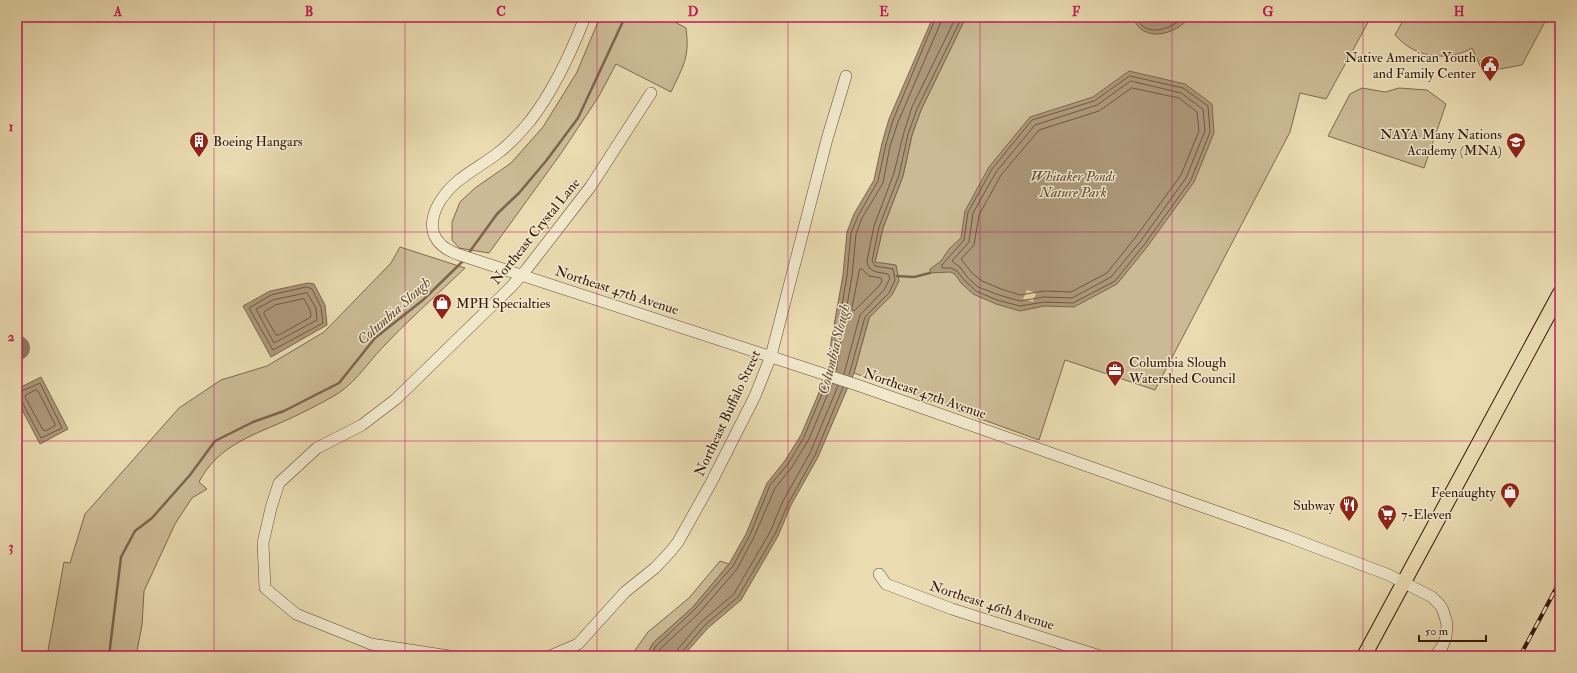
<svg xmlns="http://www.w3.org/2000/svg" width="1577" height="673" font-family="'IM FELL Double Pica',serif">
<rect width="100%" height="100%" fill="#eadbb1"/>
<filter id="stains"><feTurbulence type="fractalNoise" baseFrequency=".005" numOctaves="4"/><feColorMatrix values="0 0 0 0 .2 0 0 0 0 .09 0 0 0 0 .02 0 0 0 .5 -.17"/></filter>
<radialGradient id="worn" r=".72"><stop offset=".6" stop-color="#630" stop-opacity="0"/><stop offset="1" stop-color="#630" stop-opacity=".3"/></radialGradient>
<g fill="#cbba95" stroke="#806850">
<path d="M600 17H674L673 21 686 28C690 58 683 66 671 92L616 64 599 96 562 152 489 253 459 248 452 240V222L460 202 475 188 511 163 543 127 577 72Z"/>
<path d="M966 17H1371L1326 99 1300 93 1290 132 1155 390 1065 360 1039 440 854 373 875 297V262L883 228 903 176 912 135 921 110Z"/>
<path d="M1405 17H1546L1547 18 1522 65 1483 72 1472 48C1454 59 1427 59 1409 47 1404 44 1399 39 1395 35Z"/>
<path d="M1362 88 1385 92 1399 88 1427 90 1446 104 1424 168 1328 136 1350 94Z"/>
<path d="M400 247 465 268C438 294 408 320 382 348 366 365 353 386 332 397 318 405 304 412 289 419 254 435 218 445 199 482L207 489 192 498 175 524 144 591 142 625 136 656H47L64 562 70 563 85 514 179 408 221 380 267 366 324 332 391 263Z"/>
<path d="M720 561 729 564 693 607 653 643 646 656H631L648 632 689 598Z"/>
</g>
<g fill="#ac9879" stroke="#7c644d">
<path d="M933 17H966L921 110 912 135 903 176 883 228 875 262 896 265 899 281 892 295 869 318 854 373 818 457 791 505 778 536 741 600 708 628 683 656H646L653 643 693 607 729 564 746 534 767 483 784 462 801 435 818 395 829 364 831 342 843 275 847 232 854 214 874 180 882 143 889 119Z"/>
<path d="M1133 17H1190C1176 35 1142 44 1133 17Z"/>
<path d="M1129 71 1185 84 1212 104 1214 133 1194 182 1147 247 1117 284 1074 307 1044 306 1020 311 996 304 973 294 961 283 955 274 950 272 930 273V269L941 261 949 249 961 238 965 211 989 167 1030 117 1093 97Z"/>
<path d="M308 283 314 284 325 305 327 325 271 357 243 306 270 291Z"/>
<path d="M41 377 68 429 40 444 17 400V389Z"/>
</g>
<path fill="#eadbb1" d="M1027 290 1036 293 1033 302 1023 299Z"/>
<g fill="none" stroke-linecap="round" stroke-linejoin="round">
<g stroke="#705742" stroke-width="1">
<path d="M1137 17C1145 40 1172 28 1185 17"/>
<path d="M1130 76 1183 88 1208 106 1210 132 1191 180 1144 245 1115 281 1073 303 1044 302 1020 306 997 300 976 291 964 280 957 271 951 268H942V265L964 240 968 212 992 169 1032 120 1094 101Z"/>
<path d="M1131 81 1181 93 1203 109 1205 131 1186 178 1140 242 1111 277 1072 298 1044 297 1020 301 999 295 978 287 967 277 961 268 952 261 969 242 973 213 996 172 1035 125 1097 105Z"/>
<path d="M1132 88 1179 98 1197 112 1199 131 1181 175 1135 238 1107 273 1071 292 1044 291 1020 295 1001 289 982 281 972 273 961 259 974 245 979 215 1001 175 1039 130 1099 111Z"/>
<path d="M860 269H862L869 276 881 278 882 281 879 286 854 311 852 309Z"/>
<path d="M307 287 312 289 321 307 323 323 273 350 249 308 271 295Z"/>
<path d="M307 293 316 308 317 320 274 343 256 309 273 300Z"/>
<path d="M304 299 310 310 311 317 279 335H276L264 314V312L275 305Z"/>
<path d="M831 370 847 276 851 233 858 216 878 181 886 144 893 120 936 17"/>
<path d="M836 371 852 276 856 234 862 218 883 183 890 146 898 122 941 22V17"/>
<path d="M844 374 860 315 884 290 890 278 888 274C879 272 868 273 867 261L874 226 894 173 904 132 912 107 956 17"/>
<path d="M849 375 865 317 889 293 895 280 893 269 875 266 872 261 879 227 899 175 908 134 917 109 962 17"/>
<path d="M36 390 38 391 55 424V426L45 431 43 430 25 397 26 395Z"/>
<path d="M17 393 40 383 62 428 41 438 22 402 17 400"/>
<path d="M650 656 656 646 695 609 733 566 750 535 770 485 788 464 804 437 827 382"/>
<path d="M656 656 660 649 699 613 737 569 754 537 775 488 792 467 809 439 832 384"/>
<path d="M676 656 678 649 701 622 734 594 770 532 783 501 810 453 838 386"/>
<path d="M681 656 682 652 705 625 738 597 775 534 788 504 815 455 843 387"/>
</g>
<g stroke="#7c644d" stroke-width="2.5">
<path d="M468 254 497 214 519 193 546 161 578 118 625 17"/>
<path d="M897 276 914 277 930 273"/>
<path d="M109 656 121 557 135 531 152 518 190 475 215 441 253 422 284 411 339 383 375 338 423 300 464 260"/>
</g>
<path stroke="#90785e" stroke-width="24" d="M17 347 18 348"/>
<g stroke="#624734" stroke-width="12">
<g id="minor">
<path d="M585 17C571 53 554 90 530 121 520 133 510 144 498 153 485 163 470 171 458 181 432 203 417 239 457 254L860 386 1286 536 1389 575 1432 597 1440 605 1443 610 1447 624 1446 637 1442 647 1435 656"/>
<path d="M879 574 886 584 952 609 1100 656"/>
<path d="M449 656 371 644 296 614 265 588 263 543 271 508 279 483 317 448 362 425 396 399 511 287 526 270 591 186 651 93"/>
<path d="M550 656 578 644 625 592 655 568 670 552 678 542 712 481 755 396 771 356 827 139 846 76"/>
</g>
</g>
<g stroke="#35160b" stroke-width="16">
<path id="major" d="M1364 656 1560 293"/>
</g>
<use href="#minor" stroke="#f1e8cc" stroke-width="11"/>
<use href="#major" stroke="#eadbb1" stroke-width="14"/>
<g stroke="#35160b" stroke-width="4">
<path id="rail" d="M1520 656 1560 581"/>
</g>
<use href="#rail" stroke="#f1e8cc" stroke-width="2.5" stroke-dasharray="8" stroke-linecap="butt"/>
</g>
<path fill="none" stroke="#c2185b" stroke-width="1" stroke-opacity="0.55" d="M214 17V656M405 17V656M597 17V656M788 17V656M980 17V656M1172 17V656M1363 17V656M17 232H1560M17 441H1560"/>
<defs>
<g id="civic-pin" transform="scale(1)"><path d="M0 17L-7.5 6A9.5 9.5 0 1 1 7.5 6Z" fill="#8f2418" stroke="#f1e8cc"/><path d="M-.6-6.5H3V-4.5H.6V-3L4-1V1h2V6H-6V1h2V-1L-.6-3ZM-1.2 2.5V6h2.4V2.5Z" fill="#fff"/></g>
<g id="building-pin" transform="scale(1)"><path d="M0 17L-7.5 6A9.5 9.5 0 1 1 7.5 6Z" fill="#8f2418" stroke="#f1e8cc"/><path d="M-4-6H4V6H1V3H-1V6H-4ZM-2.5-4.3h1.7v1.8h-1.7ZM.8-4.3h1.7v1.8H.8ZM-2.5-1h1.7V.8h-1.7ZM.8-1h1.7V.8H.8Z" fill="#fff"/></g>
<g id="school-pin" transform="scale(1)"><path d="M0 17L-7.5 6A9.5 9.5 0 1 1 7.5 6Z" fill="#8f2418" stroke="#f1e8cc"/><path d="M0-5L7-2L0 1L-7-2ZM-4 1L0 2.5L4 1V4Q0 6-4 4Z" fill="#fff"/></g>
<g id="shop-pin" transform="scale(1)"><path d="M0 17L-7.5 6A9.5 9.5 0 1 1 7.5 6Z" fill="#8f2418" stroke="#f1e8cc"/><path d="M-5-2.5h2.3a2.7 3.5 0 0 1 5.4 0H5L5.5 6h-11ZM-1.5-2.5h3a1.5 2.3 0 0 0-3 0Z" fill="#fff"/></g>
<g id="office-pin" transform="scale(1)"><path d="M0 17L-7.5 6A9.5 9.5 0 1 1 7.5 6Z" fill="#8f2418" stroke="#f1e8cc"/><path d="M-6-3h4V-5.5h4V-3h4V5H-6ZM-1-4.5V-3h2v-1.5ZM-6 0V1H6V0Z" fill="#fff"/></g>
<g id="restaurant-pin" transform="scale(1)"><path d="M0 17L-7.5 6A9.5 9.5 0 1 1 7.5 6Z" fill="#8f2418" stroke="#f1e8cc"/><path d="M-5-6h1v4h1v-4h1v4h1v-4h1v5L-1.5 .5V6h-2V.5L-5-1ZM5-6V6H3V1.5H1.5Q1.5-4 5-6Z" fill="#fff"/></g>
<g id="supermarket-pin" transform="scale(1)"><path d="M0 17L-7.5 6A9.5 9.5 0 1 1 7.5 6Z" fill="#8f2418" stroke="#f1e8cc"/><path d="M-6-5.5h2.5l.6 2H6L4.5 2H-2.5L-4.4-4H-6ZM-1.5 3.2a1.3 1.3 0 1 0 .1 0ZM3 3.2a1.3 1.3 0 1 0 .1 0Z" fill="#fff"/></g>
</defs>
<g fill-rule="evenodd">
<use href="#civic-pin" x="1490" y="65"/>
<use href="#building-pin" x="199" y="141"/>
<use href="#school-pin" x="1516" y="142"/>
<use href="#shop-pin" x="442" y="303"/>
<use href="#office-pin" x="1115" y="370"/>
<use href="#shop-pin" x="1510" y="492"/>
<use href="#restaurant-pin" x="1349" y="505"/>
<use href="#supermarket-pin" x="1387" y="514"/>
</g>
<g text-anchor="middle" stroke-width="3" stroke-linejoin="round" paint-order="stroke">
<g font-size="14" fill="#35160b" stroke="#f1e8cc" text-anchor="end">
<text x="1476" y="62">Native American Youth<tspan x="1476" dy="16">and Family Center</tspan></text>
<text x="1502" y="139">NAYA Many Nations<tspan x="1502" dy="16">Academy (MNA)</tspan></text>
<text x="213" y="146" text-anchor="start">Boeing Hangars</text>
<text x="456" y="308" text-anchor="start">MPH Specialties</text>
<text x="1129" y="367" text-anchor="start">Columbia Slough<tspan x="1129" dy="16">Watershed Council</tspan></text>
<text x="1496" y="497">Feenaughty</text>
<text x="1335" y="510">Subway</text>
<text x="1401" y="519" text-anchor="start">7-Eleven</text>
</g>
<g font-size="14" font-style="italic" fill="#624734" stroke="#f1e8cc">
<text x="1073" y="181">Whitaker Ponds<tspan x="1073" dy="16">Nature Park</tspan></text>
</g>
<g font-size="14" fill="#35160b" stroke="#f1e8cc">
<text transform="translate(535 231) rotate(-51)" y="5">Northeast Crystal Lane</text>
<text transform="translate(617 290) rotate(18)" y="5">Northeast 47th Avenue</text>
<text transform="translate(925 393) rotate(19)" y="5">Northeast 47th Avenue</text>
<text transform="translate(727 413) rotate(-65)" y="5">Northeast Buffalo Street</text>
<text transform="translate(992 605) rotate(18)" y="5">Northeast 46th Avenue</text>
</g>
<g font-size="15" font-style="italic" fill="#654a37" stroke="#f1e8cc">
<text transform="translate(394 311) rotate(-42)" y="5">Columbia Slough</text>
<text transform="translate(834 349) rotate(-76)" y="5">Columbia Slough</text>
</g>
</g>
<rect width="1577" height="673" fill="none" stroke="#eadbb1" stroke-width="44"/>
<path d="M1419 635v6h67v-6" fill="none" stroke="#35160b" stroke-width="2"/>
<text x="1425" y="635" font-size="12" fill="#35160b" stroke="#f1e8cc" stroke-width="3" paint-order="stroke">50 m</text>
<rect x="22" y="22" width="1533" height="629" fill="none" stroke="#c2185b" stroke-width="1.5"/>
<g font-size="13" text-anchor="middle" font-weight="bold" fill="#c2185b">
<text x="118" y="16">A</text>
<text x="309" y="16">B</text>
<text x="501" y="16">C</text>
<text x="693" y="16">D</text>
<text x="884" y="16">E</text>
<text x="1076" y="16">F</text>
<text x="1268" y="16">G</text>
<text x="1459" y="16">H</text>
<text x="11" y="131">1</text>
<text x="11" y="341">2</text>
<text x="11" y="551">3</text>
</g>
<rect width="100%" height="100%" filter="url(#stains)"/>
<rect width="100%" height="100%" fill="url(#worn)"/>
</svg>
